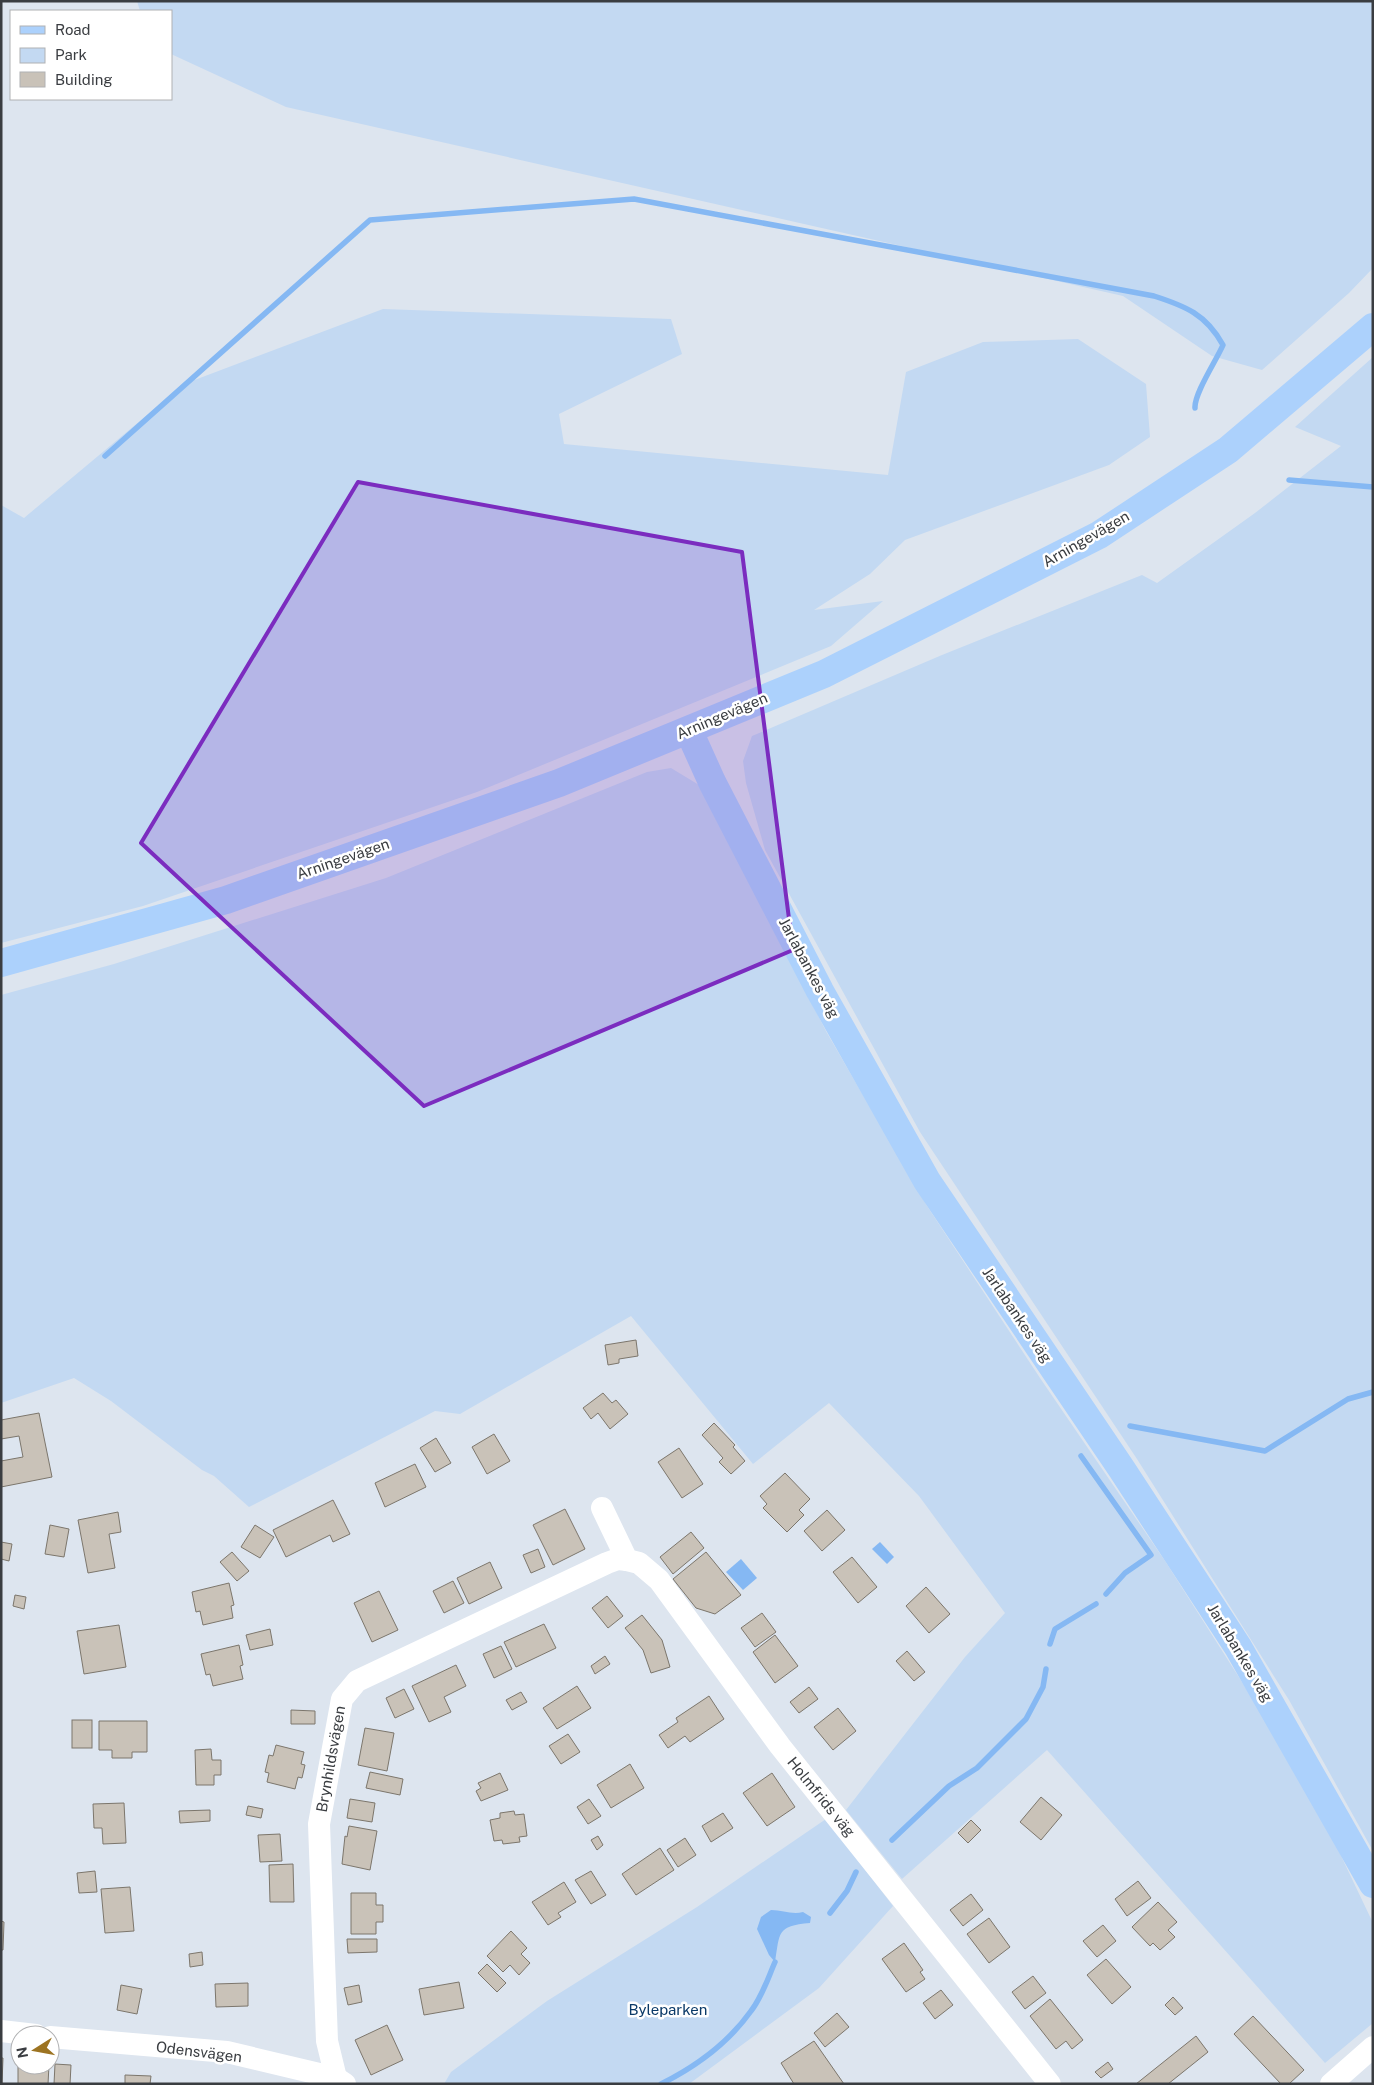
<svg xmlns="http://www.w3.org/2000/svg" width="1374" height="2085" font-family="'Public Sans',sans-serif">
<rect width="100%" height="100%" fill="#dde5ef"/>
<g fill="#c3d9f2">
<path d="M137 1H1373V268L1349 293 1262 370 1212 356 1123 296 286 107 171 54V11H140Z"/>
<path d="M383 309 671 319 682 354 559 414 564 444 888 475 906 372 983 342 1078 339 1146 384 1150 437 1109 465 905 540 870 574 814 610 883 601 831 646 477 792 143 906 1 943V505L24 518 184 384Z"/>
<path d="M1373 357V1851L1289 1700 1137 1459 920 1132 765 850 746 783 743 761 752 736 942 655 1142 575 1157 583 1255 513 1341 446 1295 427Z"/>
<path d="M671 768 699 785 827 1033 927 1206 1040 1378 1165 1561 1254 1701 1332 1837 1373 1923V2023L1325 2063 1047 1750 902 1879 846 1810 965 1657 1005 1613 919 1496 829 1403 753 1464 631 1316 460 1414 435 1411 249 1507 214 1476 202 1470 111 1401 74 1378 1 1403V995L114 964 386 878 647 772Z"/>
<path d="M826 1819 893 1906 819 1988 689 2084H444L451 2072 547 2001 697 1907Z"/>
</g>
<g fill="#85b8f3">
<path d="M880 1542 894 1557 887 1564 872 1549Z"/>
<path d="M741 1559 757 1578 743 1590 726 1572Z"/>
<path d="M771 1910C783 1910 792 1915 803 1912L811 1917 810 1923C776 1926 780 1933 775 1962L769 1955 757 1929 761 1917Z"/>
</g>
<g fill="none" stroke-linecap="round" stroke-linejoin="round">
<g stroke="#85b8f3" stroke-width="5.5">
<path d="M105 456 370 220 634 199 1154 296C1185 306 1206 314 1223 345 1216 361 1194 394 1195 408"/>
<path d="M1289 480 1373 487"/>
<path d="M1130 1426 1265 1451 1348 1399 1373 1392"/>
<path d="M1081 1456 1151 1555 1125 1573 1106 1594"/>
<path d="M1050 1644 1055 1629 1096 1604"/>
<path d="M892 1840 949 1786 977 1768 1026 1719 1043 1687 1046 1669"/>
<path d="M830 1913 847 1891 856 1872"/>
<path d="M661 2084C695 2067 729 2042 751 2011 762 1997 768 1978 775 1962"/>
</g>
</g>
<g fill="#c9c2b8" stroke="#7c766c">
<path d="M636 1340 638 1356 619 1359V1363L608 1365 605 1345Z"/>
<path d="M603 1393 612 1403 616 1400 628 1414 610 1429 598 1413 591 1419 583 1408Z"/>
<path d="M39 1413 52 1477 1 1487V1461L23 1457 19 1436 1 1439V1420Z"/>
<path d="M714 1423 735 1445 733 1447 745 1461 731 1474 719 1462 723 1458 702 1435Z"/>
<path d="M494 1434 510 1461 487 1474 472 1447Z"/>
<path d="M436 1438 451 1463 435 1472 420 1448Z"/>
<path d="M679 1448 703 1484 682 1498 658 1462Z"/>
<path d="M415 1464 426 1487 385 1507 375 1483Z"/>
<path d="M785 1473 810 1499 799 1510 804 1515 787 1532 763 1508 767 1504 760 1496Z"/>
<path d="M333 1500 350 1534 333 1542 330 1535 286 1557 273 1530Z"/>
<path d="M565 1509 585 1549 553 1565 533 1525Z"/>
<path d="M827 1510 845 1530 822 1551 804 1531Z"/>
<path d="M118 1512 121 1532 109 1534 115 1568 88 1573 78 1520Z"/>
<path d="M50 1525 69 1529 64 1557 45 1554Z"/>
<path d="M255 1525 274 1537 260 1558 241 1547Z"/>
<path d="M691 1532 704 1548 673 1574 660 1557Z"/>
<path d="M1 1542 12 1544 9 1561 1 1559Z"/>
<path d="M538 1549 545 1567 531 1573 523 1555Z"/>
<path d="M232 1552 249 1571 237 1581 220 1562Z"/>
<path d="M706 1552 741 1595 715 1614 696 1608 673 1579Z"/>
<path d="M852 1557 877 1587 858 1603 833 1572Z"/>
<path d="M490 1562 502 1588 469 1604 457 1578Z"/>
<path d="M453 1581 464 1603 444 1613 433 1591Z"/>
<path d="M229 1583 234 1605 231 1606 233 1618 203 1625 200 1611 196 1612 192 1592Z"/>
<path d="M926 1587 950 1614 929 1633 906 1606Z"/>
<path d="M379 1591 398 1630 372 1642 354 1603Z"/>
<path d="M15 1595 26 1597 24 1609 13 1606Z"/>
<path d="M607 1596 623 1616 608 1628 592 1608Z"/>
<path d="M762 1613 776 1632 755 1647 741 1628Z"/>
<path d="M642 1615 662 1640 670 1667 651 1673 643 1650 625 1628Z"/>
<path d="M544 1624 556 1648 516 1667 504 1642Z"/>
<path d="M119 1625 126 1667 84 1674 77 1631Z"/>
<path d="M270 1629 273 1645 250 1650 246 1635Z"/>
<path d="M775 1635 798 1666 775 1683 753 1652Z"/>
<path d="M239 1645 243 1665 240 1666 243 1679 213 1686 210 1674 206 1675 201 1654Z"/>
<path d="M501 1646 512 1669 494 1678 483 1654Z"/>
<path d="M907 1651 925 1672 914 1681 896 1661Z"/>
<path d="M605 1656 610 1664 595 1674 591 1666Z"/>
<path d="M456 1665 466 1686 444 1697 451 1712 429 1722 412 1686Z"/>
<path d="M577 1686 591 1708 557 1729 543 1708Z"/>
<path d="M809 1687 818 1699 799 1713 790 1702Z"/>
<path d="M404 1689 414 1709 395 1718 386 1698Z"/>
<path d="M521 1692 527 1702 512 1710 506 1700Z"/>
<path d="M709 1696 724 1719 690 1742 685 1736 668 1748 659 1735 678 1722 676 1718Z"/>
<path d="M838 1708 856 1731 833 1750 814 1727Z"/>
<path d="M291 1710 315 1711V1724H291Z"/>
<rect x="72" y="1720" width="20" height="28"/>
<path d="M99 1721H147V1752H132V1758H112V1750H99Z"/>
<path d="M365 1728 394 1733 387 1771 358 1765Z"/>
<path d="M568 1734 580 1752 561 1764 549 1746Z"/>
<path d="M276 1745 304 1752 301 1764 305 1765 302 1778 298 1777 295 1789 267 1782 269 1773 265 1772 269 1755 273 1756Z"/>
<path d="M211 1749 212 1760H221V1775H214V1785H196L195 1750Z"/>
<path d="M630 1764 644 1788 611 1808 597 1785Z"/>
<path d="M370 1772 403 1779 400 1795 366 1788Z"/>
<path d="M500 1773 508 1790 481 1801 476 1791 481 1788 478 1783Z"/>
<path d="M772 1773 795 1807 767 1826 743 1793Z"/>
<path d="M1041 1797 1062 1815 1041 1840 1020 1822Z"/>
<path d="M350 1799 375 1803 372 1822 347 1818Z"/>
<path d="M589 1799 601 1816 588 1824 577 1807Z"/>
<path d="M124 1803 126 1843 103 1844 102 1828H94L93 1804Z"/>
<path d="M248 1806 263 1809 261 1818 246 1815Z"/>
<path d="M210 1810V1821L180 1823 179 1811Z"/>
<path d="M514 1811 515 1815 524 1814 527 1836 519 1837 520 1842 503 1844 502 1840 494 1841 490 1820 500 1818V1813Z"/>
<path d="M723 1813 733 1828 711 1842 702 1826Z"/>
<path d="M971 1820 981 1830 968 1843 958 1833Z"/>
<path d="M349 1826 377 1831 370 1870 342 1864 345 1836 347 1837Z"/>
<path d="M280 1834 282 1861 260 1862 258 1835Z"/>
<path d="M598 1836 603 1845 597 1850 591 1840Z"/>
<path d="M685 1838 696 1855 678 1867 667 1850Z"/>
<path d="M660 1848 674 1870 636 1895 622 1874Z"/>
<path d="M293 1864 294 1902H270L269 1865Z"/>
<path d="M95 1871 97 1892 79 1893 77 1873Z"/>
<path d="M591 1871 606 1895 591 1904 575 1880Z"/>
<path d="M1138 1881 1151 1898 1127 1916 1115 1899Z"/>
<path d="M564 1882 576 1902 558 1913 561 1917 548 1925 532 1902Z"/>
<path d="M130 1887 134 1931 105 1933 101 1889Z"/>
<path d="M351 1893H376V1905H383V1922H376V1934H351Z"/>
<path d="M971 1894 983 1910 963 1926 950 1910Z"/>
<path d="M1158 1902 1177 1922 1168 1930 1175 1937 1160 1950 1153 1943 1150 1946 1132 1927Z"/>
<path d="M989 1918 1010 1947 989 1963 967 1934Z"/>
<path d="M1 1921 4 1922 3 1950H1Z"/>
<path d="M1103 1925 1116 1941 1097 1957 1083 1941Z"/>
<path d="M511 1931 527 1948 521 1954 530 1963 519 1975 510 1965 503 1972 487 1956Z"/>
<path d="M347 1939H377V1952L348 1953Z"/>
<path d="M904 1943 923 1970 920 1972 925 1979 906 1992 882 1959Z"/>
<path d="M202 1952 203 1965 190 1967 189 1954Z"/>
<path d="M1106 1959 1131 1987 1112 2004 1087 1975Z"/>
<path d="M487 1964 506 1983 497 1992 478 1973Z"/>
<path d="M1033 1976 1046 1993 1025 2009 1012 1992Z"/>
<path d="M459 1982 464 2008 424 2015 419 1989Z"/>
<path d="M248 1983V2006L216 2007 215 1984Z"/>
<path d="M121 1985 142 1989 137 2014 117 2010Z"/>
<path d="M359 1985 362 2002 348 2005 344 1988Z"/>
<path d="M941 1990 953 2005 935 2019 923 2003Z"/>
<path d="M1173 1997 1183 2008 1175 2015 1165 2005Z"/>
<path d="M1050 1999 1083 2040 1072 2049 1066 2041 1056 2049 1030 2016Z"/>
<path d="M837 2013 849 2027 825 2047 814 2033Z"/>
<path d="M1253 2016 1304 2070 1289 2084H1281L1234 2034Z"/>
<path d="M387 2025 403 2060 371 2075 355 2040Z"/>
<path d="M1196 2036 1208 2052 1168 2084H1136Z"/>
<path d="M814 2041 844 2084H794L781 2063Z"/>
<path d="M1 2058H3L2 2084H1Z"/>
<path d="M18 2062 20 2065H49L48 2084H18Z"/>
<path d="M1108 2062 1113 2069 1101 2078 1095 2072Z"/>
<path d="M55 2064 71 2065 70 2084H54Z"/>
<path d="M125 2075 151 2076 150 2084H125Z"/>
</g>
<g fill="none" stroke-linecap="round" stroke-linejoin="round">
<g stroke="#fff" stroke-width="22">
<path d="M602 1508 627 1560 639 1563 659 1580 780 1746 1050 2084"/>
<path d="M1 2031 36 2035"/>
<path d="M50 2037 227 2052 336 2078 345 2084"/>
<path d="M336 2078 327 2041 319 1824 342 1699 357 1681 607 1563 618 1559 627 1560"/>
<path d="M1331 2084 1373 2047"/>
</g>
<g stroke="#acd1fc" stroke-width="28">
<path d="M689 731 712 782 820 991 927 1181 1121 1468 1238 1647 1373 1884"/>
<path d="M1 963 226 900 559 783 824 674 1099 535 1228 450 1373 327"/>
</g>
</g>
<path fill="#7b2cbf" fill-opacity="0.2" stroke="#7b2cbf" stroke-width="4" stroke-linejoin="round" d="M358 482 742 552 793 950 424 1106 141 843Z"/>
<g text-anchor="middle" stroke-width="5" stroke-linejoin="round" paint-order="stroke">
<g font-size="15" fill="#3a3d41" stroke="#fff">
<text transform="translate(1086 539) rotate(-30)" y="5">Arningevägen</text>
<text transform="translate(722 716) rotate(-23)" y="5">Arningevägen</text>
<text transform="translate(343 859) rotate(-19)" y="5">Arningevägen</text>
<text transform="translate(809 968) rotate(62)" y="5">Jarlabankes väg</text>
<text transform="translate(1017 1315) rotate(56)" y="5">Jarlabankes väg</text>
<text transform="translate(1240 1653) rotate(59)" y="5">Jarlabankes väg</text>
<text transform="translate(331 1759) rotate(-80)" y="5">Brynhildsvägen</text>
<text transform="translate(821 1797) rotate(51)" y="5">Holmfrids väg</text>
<text transform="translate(199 2052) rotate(7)" y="5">Odensvägen</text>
</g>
<g font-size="15" fill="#0b3a68" stroke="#fff">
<text x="668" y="2015">Byleparken</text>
</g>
</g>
<rect width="1374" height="2085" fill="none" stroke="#3a3d41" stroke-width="5"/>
<rect x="10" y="10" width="162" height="90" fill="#ffffff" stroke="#b0b1b3"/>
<rect x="20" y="26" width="25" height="8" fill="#acd1fc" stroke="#b0b1b3"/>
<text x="55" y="35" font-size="15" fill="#3a3d41">Road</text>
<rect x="20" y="48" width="25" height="15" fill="#c3d9f2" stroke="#b0b1b3"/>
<text x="55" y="60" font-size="15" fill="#3a3d41">Park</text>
<rect x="20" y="72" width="25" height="15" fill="#c9c2b8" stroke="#b0b1b3"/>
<text x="55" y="85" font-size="15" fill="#3a3d41">Building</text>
<g transform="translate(35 2050) rotate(259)"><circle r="24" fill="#ffffff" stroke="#b0b1b3"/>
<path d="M0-4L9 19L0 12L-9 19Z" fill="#9d7422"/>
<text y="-8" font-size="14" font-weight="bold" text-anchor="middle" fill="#3a3d41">N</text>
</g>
</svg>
